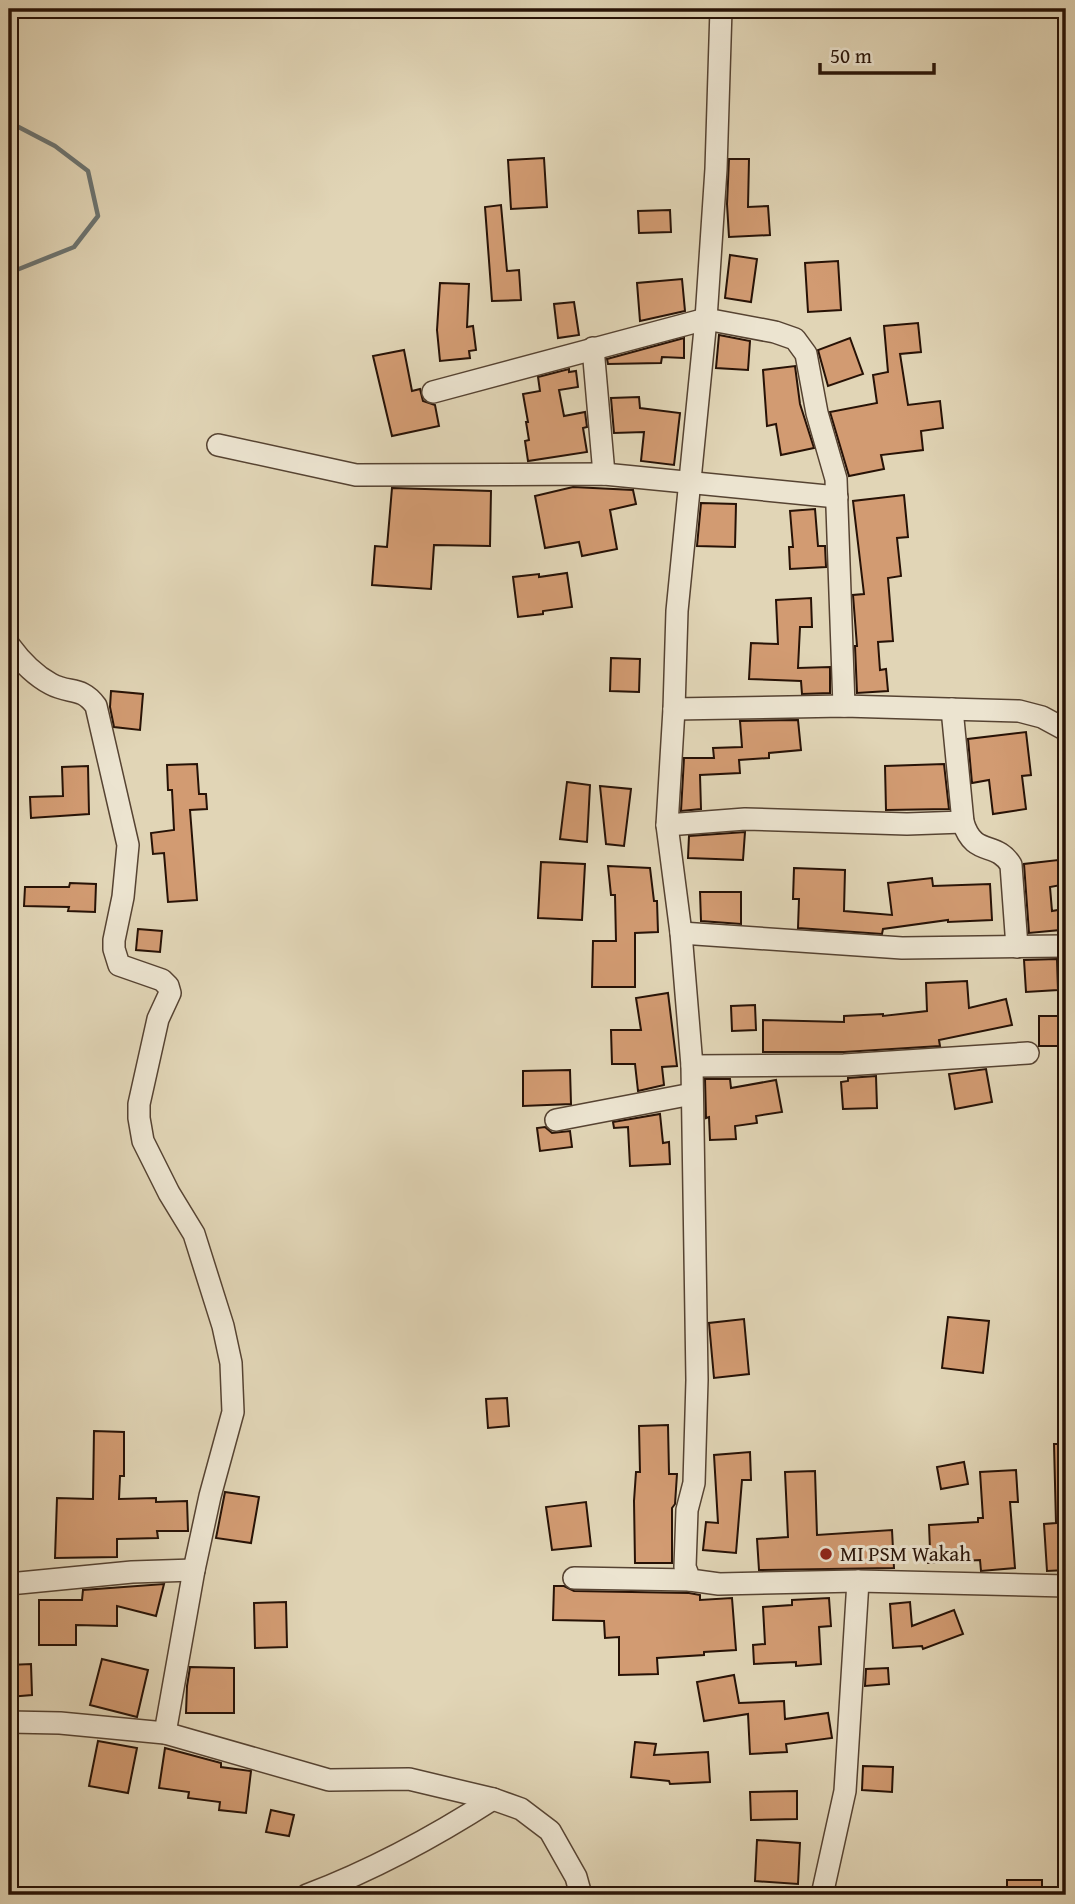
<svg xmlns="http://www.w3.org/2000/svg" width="1075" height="1904" font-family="'Gentium Book Plus',serif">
<rect width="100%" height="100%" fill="#e1d5b6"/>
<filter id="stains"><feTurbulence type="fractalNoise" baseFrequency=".00286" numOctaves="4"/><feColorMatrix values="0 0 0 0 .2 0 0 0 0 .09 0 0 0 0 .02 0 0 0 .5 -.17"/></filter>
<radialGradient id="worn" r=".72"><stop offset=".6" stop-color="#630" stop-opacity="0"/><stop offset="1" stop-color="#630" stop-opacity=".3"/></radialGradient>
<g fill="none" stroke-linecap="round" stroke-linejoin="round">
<path stroke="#6c7471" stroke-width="4.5" d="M9 122 55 146 88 171 98 216 74 247 9 273"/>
</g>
<g fill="#d29b72" stroke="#271206" stroke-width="2">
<path d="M544 158 547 207 511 209 508 160Z"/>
<path d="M729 159H749L748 207 768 206 770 235 729 237 727 204Z"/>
<path d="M501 205 507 271 519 270 521 300 492 301 485 207Z"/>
<path d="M670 210 671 232 639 233 638 211Z"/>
<path d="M730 255 757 259 751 302 725 298Z"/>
<path d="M838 261 841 310 808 312 805 263Z"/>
<path d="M682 279 685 311 640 321 637 283Z"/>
<path d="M440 283 469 284 467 327 473 326 476 350 469 351 470 358 440 361 437 330Z"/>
<path d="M574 302 579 335 558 338 554 304Z"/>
<path d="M918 323 921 352 900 354 908 405 940 401 943 428 921 431 923 450 881 455 884 469 849 476 830 412 877 403 873 375 888 372 884 326Z"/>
<path d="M719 335 750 341 748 370 716 368Z"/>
<path d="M684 338V358L662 357 661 363 608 364 607 359Z"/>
<path d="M850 338 863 374 828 386 818 350Z"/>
<path d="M404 350 412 391 420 389 423 401 435 405 439 426 392 436 373 356Z"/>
<path d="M795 366 800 404 814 448 781 455 776 424 767 426 763 370Z"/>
<path d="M569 369V372L576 371 578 387 559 390 564 416 585 412 587 427 583 428 587 452 528 461 525 441 529 440 526 422H528L523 394 540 391 538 377Z"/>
<path d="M639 397 640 408 680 413 674 465 641 461 644 432 614 433 611 398Z"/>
<path d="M573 487 633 490 636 504 610 510 617 549 582 556 579 542 545 548 535 496Z"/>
<path d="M392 488 491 491 490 546 434 545 431 589 372 585 375 546 387 547Z"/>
<path d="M904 495 908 537 897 538 901 576 888 578 893 641 878 642 880 670 886 669 888 691 857 693 855 646H857L853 595 864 594 853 501Z"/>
<path d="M701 503 736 504 735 547 697 546Z"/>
<path d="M815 509 818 546H825L826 567 790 569 789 547H793L790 511Z"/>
<path d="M567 573 572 607 543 611V614L518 617 513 577 539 574V577Z"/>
<path d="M811 598 812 627H800L798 668 830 667V693L802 694 801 681 749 679 751 643 778 644 776 600Z"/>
<path d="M611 658 640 659 639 692 610 691Z"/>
<path d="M111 691 143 694 140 730 114 727 110 707Z"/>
<path d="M798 720 801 750 769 753V758L739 760 740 773 700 775 701 809 681 811 684 758H714L713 748 742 747 740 721Z"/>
<path d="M1026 732 1031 775 1022 776 1026 809 993 814 989 780 972 783 968 739Z"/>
<path d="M197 764 199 794H206L207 809 190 810 197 900 168 902 164 853 153 854 151 833 174 830 172 790H168L167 765Z"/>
<path d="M944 764 949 809 886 810 885 766Z"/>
<path d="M88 766 89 814 31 818 30 797 63 796 62 767Z"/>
<path d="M567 782 590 785 587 842 560 839Z"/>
<path d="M600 786 631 789 624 846 606 844Z"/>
<path d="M745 832 743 860 688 858 689 836Z"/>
<path d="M1058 860 1061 885 1050 887 1052 911 1058 910 1060 930 1029 933 1024 864Z"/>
<path d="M541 862 585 864 582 920 538 918Z"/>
<path d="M608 866 650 868 654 901H657L658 932 635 933V987H592L593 941H616L615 895H611Z"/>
<path d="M794 868 845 870 844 911 892 915 888 883 932 878 933 886 990 884 992 920 948 922V920L883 929 882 934 798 928 799 899H793Z"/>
<path d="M70 883 96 884 95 912 68 911 69 907 24 906 25 887H69Z"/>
<path d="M700 892H741V924L701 921Z"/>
<path d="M138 929 162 931 160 952 136 950Z"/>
<path d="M1057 959 1058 990 1026 992 1024 960Z"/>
<path d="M967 981 969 1008 1006 999 1012 1025 939 1040 940 1046 844 1052H763V1020L844 1022V1016L883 1014V1016L927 1011 926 983Z"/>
<path d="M668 993 677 1066 662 1067 664 1085 638 1091 635 1064H612L611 1030H641L636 998Z"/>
<path d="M755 1005 756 1030 732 1031 731 1006Z"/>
<rect x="1039" y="1016" width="27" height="30"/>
<path d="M986 1069 992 1102 955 1109 949 1074Z"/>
<path d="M570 1070 571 1104 523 1106V1071Z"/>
<path d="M876 1076 877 1108 843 1109 841 1082 848 1081V1078Z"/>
<path d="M705 1079H730L731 1088 776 1080 782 1112 756 1116 757 1123 735 1126 736 1139 710 1140 709 1117 706 1118Z"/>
<path d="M660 1114 663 1143 669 1142 670 1164 630 1166 628 1127 614 1128 613 1122Z"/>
<path d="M545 1127 552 1133 570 1131 572 1147 540 1151 537 1128Z"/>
<path d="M948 1317 989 1321 983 1373 942 1368Z"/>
<path d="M744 1319 749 1374 714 1378 709 1323Z"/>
<path d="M507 1398 509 1426 488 1428 486 1399Z"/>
<path d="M668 1425 669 1474H677L675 1504 672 1508V1563H635L634 1501 636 1472H640L639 1426Z"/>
<path d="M94 1431 124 1432V1476H120L119 1499 156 1498V1502L187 1501 188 1531H157L158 1538 117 1539V1557L55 1558 57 1498 93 1499Z"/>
<path d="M1054 1444H1066V1570L1047 1571 1044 1524 1056 1523Z"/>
<path d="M750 1452 751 1480H742L736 1553 703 1550 706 1522 718 1523 714 1455Z"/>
<path d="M964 1462 968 1484 941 1489 937 1467Z"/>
<path d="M1016 1470 1018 1502H1010L1015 1568 981 1571 980 1560 928 1563 927 1549H930L929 1525 978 1522V1518H983L980 1472Z"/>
<path d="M815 1471 817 1535 892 1530 894 1568 759 1570 757 1539 788 1537 785 1472Z"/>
<path d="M225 1492 259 1497 251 1543 216 1538Z"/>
<path d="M586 1502 591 1546 552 1550 546 1507Z"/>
<path d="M164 1584 156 1616 117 1606V1626L76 1625V1645H39V1600H82L83 1590Z"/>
<path d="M554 1586H564L574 1591 689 1593 700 1595V1600L732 1598 736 1650 704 1652V1655L657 1658 658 1674 619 1675V1637L605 1638 604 1621 553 1620Z"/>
<path d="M829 1598 831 1626 819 1627 821 1664 796 1666V1662L754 1664 753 1645 765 1644 763 1607 792 1605V1600Z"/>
<path d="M286 1602 287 1647 255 1648 254 1603Z"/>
<path d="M910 1602 912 1626 954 1610 963 1634 923 1649 922 1646 893 1648 890 1604Z"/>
<path d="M102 1659 148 1670 137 1717 90 1705Z"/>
<path d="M31 1664 32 1695 9 1697V1665Z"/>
<path d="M190 1667 234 1668V1713H186L187 1686Z"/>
<path d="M888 1668 889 1684 865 1686 866 1669Z"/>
<path d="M734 1675 739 1703 784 1701 785 1719 828 1713 832 1738 786 1744 787 1752 750 1754 748 1714 704 1721 697 1682Z"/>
<path d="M98 1741 137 1748 128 1793 89 1786Z"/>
<path d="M635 1742 656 1744 654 1755 708 1752 710 1782 670 1784 669 1781 631 1777Z"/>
<path d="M165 1748 221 1763V1767L251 1771 246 1813 219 1810 220 1802 188 1798 189 1792 159 1788Z"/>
<path d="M863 1766 893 1767 892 1792 862 1790Z"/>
<path d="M797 1791V1819L751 1820 750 1792Z"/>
<path d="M271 1810 294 1815 289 1836 266 1832Z"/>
<path d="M757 1840 800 1843 798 1884 755 1881Z"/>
<rect x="1007" y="1880" width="35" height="15"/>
</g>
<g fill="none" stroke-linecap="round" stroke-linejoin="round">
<g stroke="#564332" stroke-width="24">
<g id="minor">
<path d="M721 9 716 169 706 319 677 611 674 709 667 825 681 933 692 1066 697 1380 694 1483 687 1510 685 1567 690 1580 719 1584 858 1581 1066 1586"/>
<path d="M593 348 604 474"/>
<path d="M433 392 706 319 775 332 795 339 806 354 817 413 836 479 844 706"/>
<path d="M218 445 356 475 604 474 837 497"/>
<path d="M9 645C20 660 34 675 51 684 69 694 82 686 96 706L128 845 123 897 114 940V949L119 965 162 980 168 986 170 993 158 1019 139 1104V1118L143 1141 169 1193 194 1234 223 1326 231 1363 232 1388 233 1412 210 1496 194 1570 165 1733"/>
<path d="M674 709 844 706 1019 711 1042 717 1066 730"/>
<path d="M952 709 963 822C974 858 996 840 1011 865L1017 947"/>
<path d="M667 825 745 819 907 824 963 822"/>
<path d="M681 933 902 948 1066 946"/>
<path d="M692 1066 844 1065 1028 1053"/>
<path d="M556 1120 692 1094"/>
<path d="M574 1578 690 1580"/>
<path d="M9 1584 132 1572 194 1570"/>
<path d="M9 1722 60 1723 165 1733 329 1780 409 1779 493 1799 521 1809 550 1831 576 1877 581 1895"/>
<path d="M307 1895C373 1870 434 1837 493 1799"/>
<path d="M822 1895 845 1791 858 1581"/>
</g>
</g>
<use href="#minor" stroke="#ece4d0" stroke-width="21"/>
</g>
<circle fill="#8f2418" stroke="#ece4d0" stroke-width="2.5" cx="826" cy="1554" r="7"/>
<g text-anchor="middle" stroke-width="6" stroke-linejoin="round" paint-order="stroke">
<g font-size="21" fill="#271206" stroke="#ece4d0" text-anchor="start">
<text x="840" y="1561">MI PSM Wakah</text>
</g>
</g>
<rect width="1075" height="1904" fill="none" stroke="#e1d5b6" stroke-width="35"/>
<rect x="10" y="10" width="1054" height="1883" fill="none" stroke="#271206" stroke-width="3.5"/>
<rect x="18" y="18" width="1040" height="1869" fill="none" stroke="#271206" stroke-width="2"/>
<path d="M820 63v10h114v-10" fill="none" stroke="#271206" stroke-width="3.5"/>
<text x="830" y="63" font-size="21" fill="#271206" stroke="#ece4d0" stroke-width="5" paint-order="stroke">50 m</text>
<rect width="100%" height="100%" filter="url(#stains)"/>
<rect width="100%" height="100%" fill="url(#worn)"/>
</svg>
